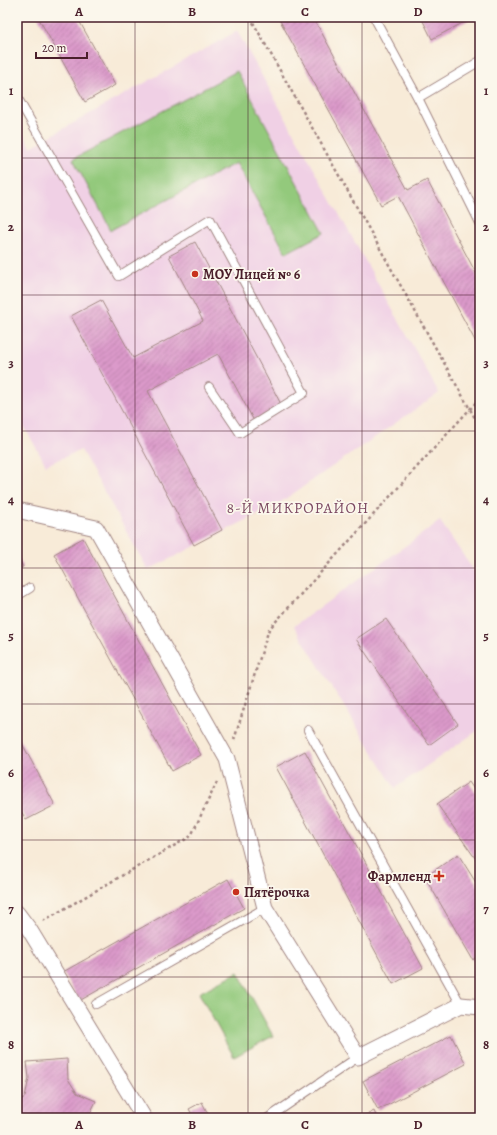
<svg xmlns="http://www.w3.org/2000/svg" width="497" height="1135" font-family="Alegreya,serif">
<defs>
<pattern id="building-hatch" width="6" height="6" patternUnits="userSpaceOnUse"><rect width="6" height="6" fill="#db9aca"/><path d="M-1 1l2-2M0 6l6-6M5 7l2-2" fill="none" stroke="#b47da4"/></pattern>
</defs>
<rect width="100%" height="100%" fill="#fbf7ec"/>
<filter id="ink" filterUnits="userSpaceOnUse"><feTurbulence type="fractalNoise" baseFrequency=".025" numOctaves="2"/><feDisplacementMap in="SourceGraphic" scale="8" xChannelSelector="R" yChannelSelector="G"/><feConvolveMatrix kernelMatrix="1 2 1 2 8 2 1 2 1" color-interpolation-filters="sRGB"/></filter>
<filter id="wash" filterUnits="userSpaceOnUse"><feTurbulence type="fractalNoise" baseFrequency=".012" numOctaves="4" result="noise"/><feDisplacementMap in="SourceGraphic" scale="16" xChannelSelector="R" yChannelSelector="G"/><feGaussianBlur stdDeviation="0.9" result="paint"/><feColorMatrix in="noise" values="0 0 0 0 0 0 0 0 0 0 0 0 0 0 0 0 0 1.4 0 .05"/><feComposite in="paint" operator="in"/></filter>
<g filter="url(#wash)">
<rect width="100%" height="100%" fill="#f8ebd8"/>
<g fill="#f0d0e5">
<path d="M237 31 439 393 278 504 148 570 81 450 46 465 17 414V123L31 147Z"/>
<path d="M440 521 480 580V729L395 788 294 626Z"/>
</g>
<g fill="#93c97b" stroke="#6e7453">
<path d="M237 71 324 233 286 253 236 163 111 230 73 159Z"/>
<path d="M238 972 273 1036 234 1057 199 993Z"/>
</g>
<g id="blocks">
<g fill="url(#building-hatch)">
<path d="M38 17H77L115 85 85 102Z"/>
<path d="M278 17H313L408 190 427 180 480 281V350L398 196 381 205Z"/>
<path d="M421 17H474L432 39Z"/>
<path d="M195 242 282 406 254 421 218 354 148 391 222 530 194 545 71 316 101 300 133 358 203 321 169 256Z"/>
<path d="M83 538 201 755 172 771 54 554Z"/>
<path d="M17 555 23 567 17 570Z"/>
<path d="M386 619 458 724 429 745 356 639Z"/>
<path d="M17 734 55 805 26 820 17 803Z"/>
<path d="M305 751 423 968 393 984 276 767Z"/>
<path d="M469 782 480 798V865L437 804Z"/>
<path d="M458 854 480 889V955L473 960 425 877Z"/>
<path d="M228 879 244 908 79 1001 63 972Z"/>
<path d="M451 1035 466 1064 378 1110 363 1081Z"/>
<path d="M67 1059 68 1079 77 1093 96 1101 88 1118H17V1102L25 1097 29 1078 27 1062Z"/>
<path d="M202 1102 210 1118H194L189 1109Z"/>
<path d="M374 1111 377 1118H360Z"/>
</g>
</g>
</g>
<g filter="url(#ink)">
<use href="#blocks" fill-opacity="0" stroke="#a18582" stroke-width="1"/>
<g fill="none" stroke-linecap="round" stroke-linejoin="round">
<g stroke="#a18582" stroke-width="10">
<g id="service">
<path d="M374 17 418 98 480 223"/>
<path d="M17 97 119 276 210 219 304 393 240 433 209 387"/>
<path d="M418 98 480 61"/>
<path d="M17 596 30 588"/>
<path d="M308 730 461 1005"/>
<path d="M96 1004 265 908"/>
<path d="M268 1118 358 1057"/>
</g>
</g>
<g stroke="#a18582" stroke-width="17">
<g id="minor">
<path d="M17 510 96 528 227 759 265 908 358 1057 461 1005 480 1007"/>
<path d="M17 913 29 929 144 1118"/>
</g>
</g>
<g stroke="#a18582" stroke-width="2.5" stroke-dasharray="3 3" stroke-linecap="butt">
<path d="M250 17 480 427"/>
<path d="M234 740 269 629 480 398"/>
<path d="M43 921 191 836 217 782"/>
</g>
<use href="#service" stroke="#fff" stroke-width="8"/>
<use href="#minor" stroke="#fff" stroke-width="15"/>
</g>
</g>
<path fill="none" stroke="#4a1f2b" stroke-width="1" stroke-opacity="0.55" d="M135 17V1118M248 17V1118M362 17V1118M17 158H480M17 295H480M17 431H480M17 568H480M17 704H480M17 840H480M17 977H480"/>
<g fill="#c8321e" stroke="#fbf7ec" stroke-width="1.5">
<circle cx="195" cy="274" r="4"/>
<path d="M437 870h4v4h4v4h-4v4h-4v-4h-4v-4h4z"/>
<circle cx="236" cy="892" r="4"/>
</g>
<g text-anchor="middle" stroke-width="3.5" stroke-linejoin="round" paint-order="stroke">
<g font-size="14" font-weight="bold" fill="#4a1f2b" stroke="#fbf7ec" text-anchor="start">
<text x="203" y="279">МОУ Лицей № 6</text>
<text x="431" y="881" text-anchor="end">Фармленд</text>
<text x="244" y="897">Пятёрочка</text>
</g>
<g font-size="15" letter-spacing="1" fill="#7d4a63" stroke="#fbf7ec">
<text x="298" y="513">8-Й МИКРОРАЙОН</text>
</g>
</g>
<rect width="497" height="1135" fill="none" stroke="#fbf7ec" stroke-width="44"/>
<path d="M36 52v6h51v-6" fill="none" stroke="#4a1f2b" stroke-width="2"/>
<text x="42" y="52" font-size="12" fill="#4a1f2b" stroke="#fbf7ec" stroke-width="3" paint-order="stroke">20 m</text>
<rect x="22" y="22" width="453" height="1091" fill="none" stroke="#4a1f2b" stroke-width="1.5"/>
<g font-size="13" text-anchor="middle" font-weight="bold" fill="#4a1f2b">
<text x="79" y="16">A</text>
<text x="192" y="16">B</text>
<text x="305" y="16">C</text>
<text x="418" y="16">D</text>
<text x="11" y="95">1</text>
<text x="486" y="95">1</text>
<text x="11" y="231">2</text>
<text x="486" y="231">2</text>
<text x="11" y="367">3</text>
<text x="486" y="367">3</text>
<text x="11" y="504">4</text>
<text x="486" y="504">4</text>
<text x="11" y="640">5</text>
<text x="486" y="640">5</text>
<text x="11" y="777">6</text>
<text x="486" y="777">6</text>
<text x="11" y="913">7</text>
<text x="486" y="913">7</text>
<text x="11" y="1049">8</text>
<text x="486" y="1049">8</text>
<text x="79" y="1129">A</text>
<text x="192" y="1129">B</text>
<text x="305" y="1129">C</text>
<text x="418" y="1129">D</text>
</g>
</svg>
